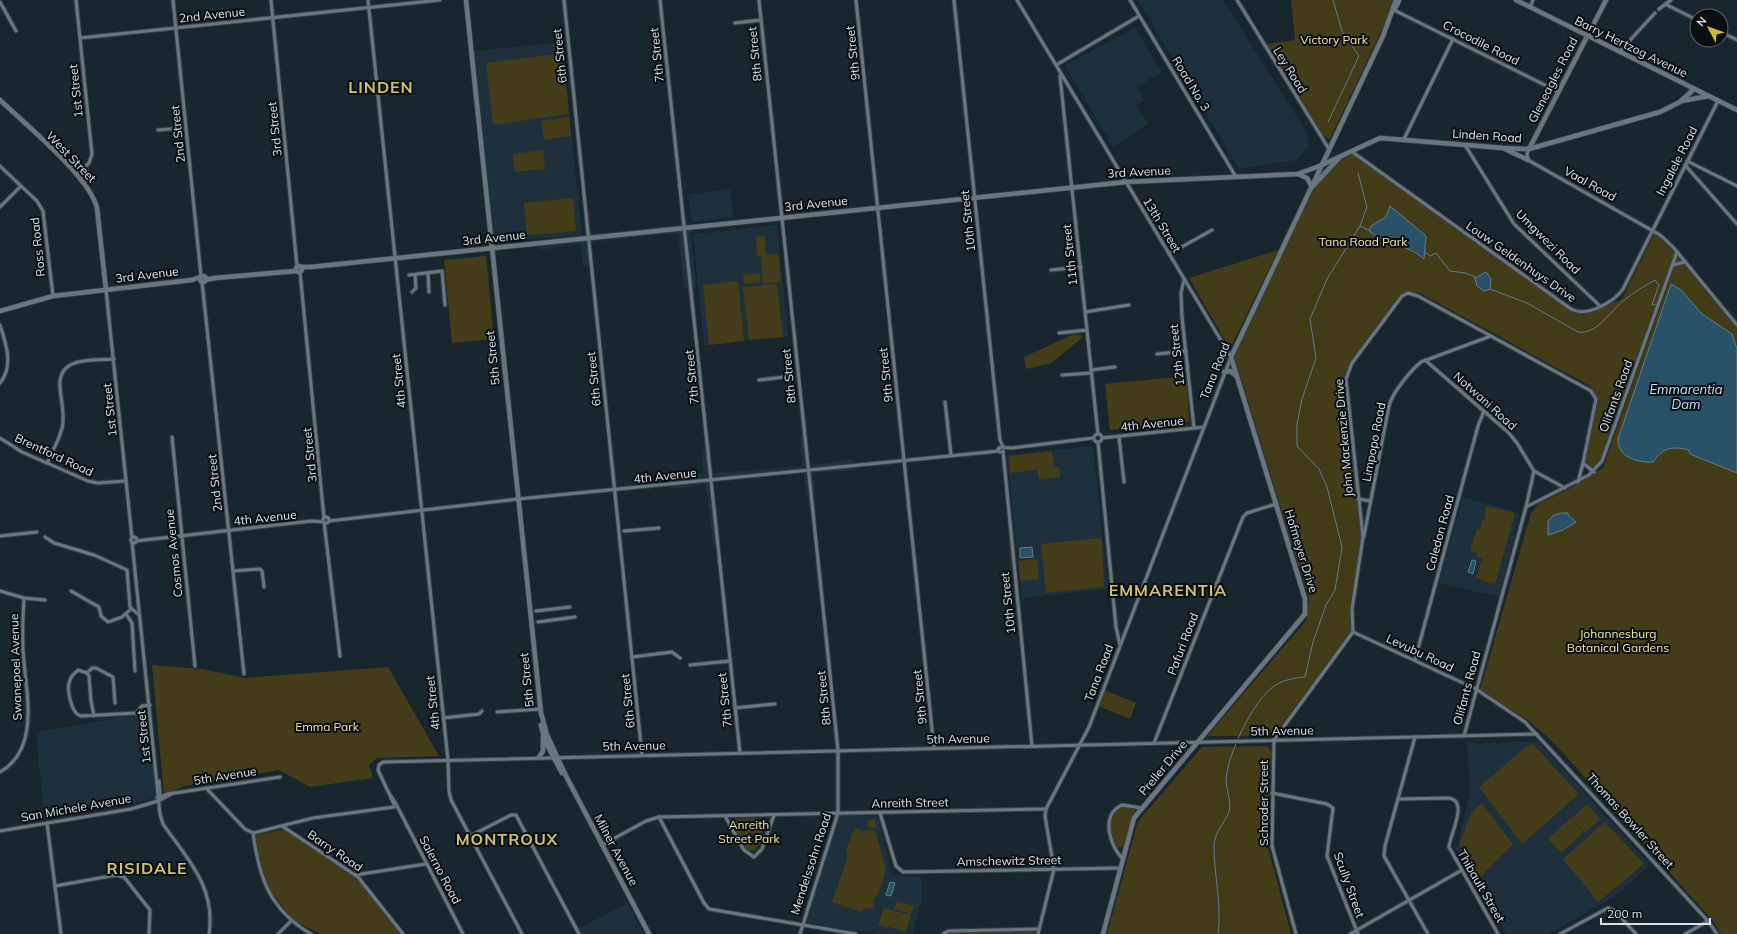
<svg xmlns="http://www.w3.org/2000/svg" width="1737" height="934" font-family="Mulish,sans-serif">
<rect width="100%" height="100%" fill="#1a262d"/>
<g fill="#1e303b">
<path d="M1138 0H1223L1306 131 1309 146 1296 160 1239 169Z"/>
<path d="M1135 28 1161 72 1137 87 1144 100 1136 106 1148 124 1113 147 1065 65Z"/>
<path d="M562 42 582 235 690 223 696 288 684 289 678 233 591 242 594 266 583 267 581 244 539 250 538 240 570 236 492 243 473 51Z"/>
<path d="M731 189 733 217 692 222 688 194Z"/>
<path d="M777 225 788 336 704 345 693 234Z"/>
<path d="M807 436 811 465 853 459 854 470 813 473 815 494 806 495 804 473 714 482 720 544 713 545 706 485 670 489 668 477 703 473 702 450 710 449 713 473 802 466 800 437Z"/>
<path d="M1093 446 1108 589 1022 598 1007 455Z"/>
<path d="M1463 497 1520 513 1499 597 1439 583Z"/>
<path d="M147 713 156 797 143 801 44 817 36 732Z"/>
<path d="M1467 741 1476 744 1538 741 1650 865 1614 897 1549 934H1506L1456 849 1470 793Z"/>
<path d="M840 815H876L879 818 890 868 893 874 921 877V901L913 934H876L808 923 806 919Z"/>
<path d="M627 903 644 934H581L578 929Z"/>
</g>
<g fill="#433c19">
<path d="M1291 0H1396L1330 139 1323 136 1267 44 1295 40Z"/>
<path d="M563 53 569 114 493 125 486 63Z"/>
<path d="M569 117 571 136 544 140 541 121Z"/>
<path d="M543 150 545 169 515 172 513 154Z"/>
<path d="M1355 153 1583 315 1622 299 1655 232 1675 252 1602 458 1594 469 1585 461 1598 398 1590 386 1418 292 1404 296 1351 365 1346 378 1365 537 1351 603 1352 632 1273 736H1207L1306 621 1309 599 1234 356 1287 243 1325 168Z"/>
<path d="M573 198 576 231 527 235 524 203Z"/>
<path d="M765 236 766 255 778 254 781 282 763 284 761 256H757L756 237Z"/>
<path d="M1278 250 1230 349 1189 278Z"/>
<path d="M486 256 494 339 452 343 444 260Z"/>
<path d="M1678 256 1737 324V934H1721L1713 921 1555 744 1529 721 1480 690 1531 513 1538 504 1567 490 1603 468Z"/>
<path d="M760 273 761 282 744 284 743 275Z"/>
<path d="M738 281 744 341 709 345 703 285Z"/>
<path d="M777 284 783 337 749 340 743 287Z"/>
<path d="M1074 334 1081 335 1082 338 1051 363 1026 369 1024 357Z"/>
<path d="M1187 376 1189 422 1110 430 1105 384Z"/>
<path d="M1052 451 1054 467H1059L1060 477 1039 480 1037 470 1010 473 1009 456Z"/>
<path d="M1486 506 1515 513 1495 585 1476 578 1482 559H1484L1477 557V553L1471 551V547L1477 529H1480L1482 520 1485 519Z"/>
<path d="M1099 538 1102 540 1104 587 1046 593 1041 544Z"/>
<path d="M1037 559 1039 579 1020 581 1018 561Z"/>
<path d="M152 665 202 669 245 678 388 667 439 756 377 758 369 765 373 778 310 787 279 770 184 786 164 795Z"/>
<path d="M1104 690 1136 703 1130 719 1098 706Z"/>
<path d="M1533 744 1579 794 1522 844 1479 787 1527 746Z"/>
<path d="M1266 746 1269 747 1271 752 1267 844 1291 934H1107L1137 824 1141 818 1202 747Z"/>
<path d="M1482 803 1513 844 1479 878 1459 845 1471 813Z"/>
<path d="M1587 804 1600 819 1585 833 1571 819Z"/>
<path d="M1124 806 1136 808 1123 847 1117 848C1109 834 1105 812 1124 806Z"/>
<path d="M766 818 760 844 754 851 744 850 730 824 732 819Z"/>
<path d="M1570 818 1583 833 1561 853 1548 839Z"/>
<path d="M875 819 877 828H869L867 820Z"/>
<path d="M1605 822 1644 864 1598 902 1563 859Z"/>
<path d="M856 828 863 831 874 830 876 833 886 870 878 894 873 901 875 905 873 908H866L861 912 832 902 848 856 846 851 854 829Z"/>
<path d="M287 829 361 877 404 934H321L293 920 264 882 255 835Z"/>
<path d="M897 901 914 906 911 914 894 909Z"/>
<path d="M884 908 911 915 906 932 889 927V925L887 928 878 925Z"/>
<path d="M1032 931 1035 934H945L947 933Z"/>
</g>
<g fill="#285067" stroke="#5d7c8d">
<path d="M1390 206 1426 236 1424 259C1408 244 1385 245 1369 231L1371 226 1386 217Z"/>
<path d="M1486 272 1491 279 1490 289 1484 291 1477 286 1475 278Z"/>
<path d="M1671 284 1681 290 1702 314 1732 334 1737 349V473L1690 454 1689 450C1673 446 1663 447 1653 462 1638 463 1617 457 1618 439Z"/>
<path d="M1562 513H1568V515L1576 522 1563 530 1548 535V521L1554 515Z"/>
<path d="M1032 547 1033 557 1020 558V548Z"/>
<path d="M1472 560 1476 561 1473 574 1468 572Z"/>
<path d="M890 882 895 883 891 896 886 895Z"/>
</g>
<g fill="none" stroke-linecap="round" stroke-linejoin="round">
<g stroke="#5d7c8d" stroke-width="1">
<path d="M1328 122 1359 56 1342 31 1333 0"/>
<path d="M1358 173 1367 207 1360 226 1370 231"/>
<path d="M1425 252 1430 256 1436 253 1450 271 1466 273 1475 277"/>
<path d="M1490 289 1527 303 1578 332C1597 335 1610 311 1623 301 1633 293 1644 286 1655 280L1659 285 1652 305 1657 304"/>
<path d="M1218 934C1222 905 1214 875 1214 846 1214 831 1229 819 1230 807 1230 798 1226 788 1226 780 1227 755 1253 701 1274 686 1283 680 1294 678 1305 677L1313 642 1326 605 1335 590 1342 547 1327 487 1319 469 1297 446V424L1302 399 1316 358 1310 319 1327 279 1360 226"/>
</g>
<g stroke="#384147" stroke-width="5">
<g id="street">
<path d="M76 0 92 154 89 163 77 175"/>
<path d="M173 0 201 276"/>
<path d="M271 0 297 266"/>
<path d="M368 0 448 760 449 791 451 800 522 934"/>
<path d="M564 0 642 755"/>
<path d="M660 0 740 753"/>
<path d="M759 0 838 750V813L800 934"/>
<path d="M856 0 934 748"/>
<path d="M954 0 1000 440 1003 447"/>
<path d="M1017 0 1231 357 1089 727 1046 809 1045 816 1054 869 1038 934"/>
<path d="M1130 0 1236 177"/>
<path d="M1237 0 1329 149"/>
<path d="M0 2 16 31"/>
<path d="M1665 4 1697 20"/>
<path d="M1530 7 1533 0"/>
<path d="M1659 9 1671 0"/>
<path d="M1394 10 1559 92"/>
<path d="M735 23 761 20"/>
<path d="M1721 32 1737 40"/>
<path d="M80 38 440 0"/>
<path d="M1619 52 1655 13"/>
<path d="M1056 65 1139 16"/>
<path d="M1060 76 1098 434"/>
<path d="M158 130 182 128"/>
<path d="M1404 139 1453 39"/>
<path d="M1465 145 1514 224 1600 306"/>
<path d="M1529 149 1527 154 1528 160 1660 235 1673 247 1737 325"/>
<path d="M1351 151 1571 309C1586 318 1614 302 1623 289L1718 101"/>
<path d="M1687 161 1737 186"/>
<path d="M1685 165 1737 224"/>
<path d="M0 166 37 201 43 211 53 296"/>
<path d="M0 207 21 186"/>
<path d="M1169 254 1212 230"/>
<path d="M1673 265 1685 262"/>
<path d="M1051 270 1081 267"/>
<path d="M300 272 324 518"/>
<path d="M428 273 429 292"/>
<path d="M409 275 442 271 445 305"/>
<path d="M1184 280 1181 293 1182 317 1194 428"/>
<path d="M202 282 244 674"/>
<path d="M106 290 132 538"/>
<path d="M412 292 416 288 415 275"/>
<path d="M1085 312 1129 305"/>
<path d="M0 325C6 344 14 366 0 383"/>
<path d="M1059 333 1087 330"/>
<path d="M1157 354 1186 351"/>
<path d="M1425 360 1508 432 1517 443 1534 471 1565 488"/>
<path d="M1091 370 1115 367"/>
<path d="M1062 375 1092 373"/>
<path d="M759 380 792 376"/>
<path d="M945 402 951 455"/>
<circle cx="1098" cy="438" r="4"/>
<path d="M172 437 195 666"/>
<path d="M1119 437 1124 482"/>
<path d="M0 438 22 452 88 481 98 483 126 481"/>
<path d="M1102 438 1204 427"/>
<path d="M1098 442 1116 627 1120 645"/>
<path d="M1003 451 1032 746"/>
<path d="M1000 452 998 449 1001 447 1011 448 1093 438"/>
<path d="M47 463C52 452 63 433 63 422 64 411 61 399 60 388 57 356 91 361 114 359"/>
<path d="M1578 482 1583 463"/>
<path d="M1358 499 1371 501"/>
<path d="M1526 507 1534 471"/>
<circle cx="326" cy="520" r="3"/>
<path d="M329 521 518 499 999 451"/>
<path d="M324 522 340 656"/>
<path d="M624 531 659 528"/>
<path d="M0 536 37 532"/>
<path d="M1364 536 1389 406C1392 393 1411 370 1421 362L1491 336"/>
<path d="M45 537 54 543 94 555 127 570 130 607 139 615"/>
<circle cx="134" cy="540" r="3"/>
<path d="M136 541 312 521 324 522"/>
<path d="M132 542 160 814 163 824C188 860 216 887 209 934"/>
<path d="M233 571 260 569 262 571 264 587"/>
<path d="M0 591 24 598 45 600"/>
<path d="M71 591 99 607 101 616 108 622 122 617 131 609"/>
<path d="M536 611 570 607"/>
<path d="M126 614 132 623 135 671"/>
<path d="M538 622 575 617"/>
<path d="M1353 632 1476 689 1525 722 1708 921 1717 934"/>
<path d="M632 657 672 652 680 658"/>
<path d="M1415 660 1478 426 1484 411"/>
<path d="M690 665 730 661"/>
<path d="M87 673 92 668H96L113 677 115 703"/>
<path d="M529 700 530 709"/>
<path d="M735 708 775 704"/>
<path d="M497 712 540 709"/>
<path d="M94 716 91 701 89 676 87 673 78 670C75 673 71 676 70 680 66 688 71 714 81 716L136 713 142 706 150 705"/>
<path d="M443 718 479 714 482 711"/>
<path d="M1464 736 1526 507 1589 475 1602 461 1677 252"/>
<path d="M1415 737 1385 846 1384 856 1428 934"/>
<path d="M1154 743 1243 517 1247 513 1276 504"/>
<path d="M0 772C42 748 25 690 23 650 22 633 23 616 24 598"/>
<path d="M159 781 160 797"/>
<path d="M206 788 245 829 253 833C259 878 270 910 311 934"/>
<path d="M1272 793 1327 804 1333 808 1327 856 1358 934"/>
<path d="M391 796 396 804"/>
<path d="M157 798 168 794 280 777"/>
<path d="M1398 799 1449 798C1469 801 1450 834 1449 847L1498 934"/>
<path d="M394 804 378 770 379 765 383 762 1537 734"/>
<path d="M397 806 463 934"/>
<path d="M880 813 896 866 903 872 1120 868"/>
<path d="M725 816 744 850 754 857 762 849 774 815"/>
<path d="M659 817 704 903 709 909 856 934"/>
<path d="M47 823 61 934"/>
<path d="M282 826 358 877 403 934"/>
<path d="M0 831 131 809 158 801 173 793"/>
<path d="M253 833 313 818 394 807"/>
<path d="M470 836 511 815H516L579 934"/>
<path d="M602 845 646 821 659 817 1046 809"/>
<path d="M1122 858C1110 846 1100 815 1122 805L1142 808"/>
<path d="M355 875 426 864"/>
<path d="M55 886 116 875 124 877 150 910 149 934"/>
<path d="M278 934 291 921"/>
<path d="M943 934 948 931 1039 929"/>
<path d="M1296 934 1272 846 1274 740 1353 632 1352 609 1363 537 1346 379 1352 363 1402 296 1408 293 1418 296 1591 391 1596 399 1583 463 1594 472"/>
<path d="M1350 934 1462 870"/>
<path d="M1560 934 1608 908 1615 911 1636 934"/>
<path d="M1685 934 1708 921"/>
</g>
</g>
<g stroke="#384147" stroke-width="6">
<g id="secondary">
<path d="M466 0 541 713 547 735 566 776 649 934"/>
<path d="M1516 0 1737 110"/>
<path d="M1395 9 1399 0"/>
<path d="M0 100C25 124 90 177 97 208L106 290"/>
<path d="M1681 101 1709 96"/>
<path d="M1505 149 1528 160"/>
<path d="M1529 149 1606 0"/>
<path d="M1298 174 1307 178 1312 187"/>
<path d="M1314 185 1339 158"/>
<circle cx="299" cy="269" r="3"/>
<path d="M302 267H311L1126 182 1298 174 1322 165 1380 138 1503 148 1529 149 1660 112 1680 102 1694 89"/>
<circle cx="203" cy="279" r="3"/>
<path d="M205 280 215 278 296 271"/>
<path d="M0 311 53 296 192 280 200 277"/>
<path d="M1224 372 1230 371 1235 375"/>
<path d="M541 725 545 741 562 773"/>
<path d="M539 757 543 751V737"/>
<path d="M1103 934 1134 818 1305 614V599L1231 357 1383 36 1396 0"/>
</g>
</g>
<use href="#street" stroke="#69767f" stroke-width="3"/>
<use href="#secondary" stroke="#69767f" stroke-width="4.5"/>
</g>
<g text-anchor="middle" stroke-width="4" stroke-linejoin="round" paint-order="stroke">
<g font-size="12" fill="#dae1e6" stroke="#090e11">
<text transform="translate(212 15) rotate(-6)" y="4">2nd Avenue</text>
<text transform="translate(1481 43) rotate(27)" y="4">Crocodile Road</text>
<text transform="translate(1631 47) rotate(26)" y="4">Barry Hertzog Avenue</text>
<text transform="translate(853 53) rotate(-96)" y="4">9th Street</text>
<text transform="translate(755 54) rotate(-96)" y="4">8th Street</text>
<text transform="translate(657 55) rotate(-96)" y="4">7th Street</text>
<text transform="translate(560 56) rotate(-96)" y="4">6th Street</text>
<text transform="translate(1290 70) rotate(58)" y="4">Ley Road</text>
<text transform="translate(1553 80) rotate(-63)" y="4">Gleneagles Road</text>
<text transform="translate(1191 84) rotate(59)" y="4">Road No. 3</text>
<text transform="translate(76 91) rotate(-96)" y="4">1st Street</text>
<text transform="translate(275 129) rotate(-96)" y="4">3rd Street</text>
<text transform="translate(178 134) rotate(-96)" y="4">2nd Street</text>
<text transform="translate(1487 136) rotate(4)" y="4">Linden Road</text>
<text transform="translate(71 157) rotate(46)" y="4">West Street</text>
<text transform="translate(1677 161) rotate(-63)" y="4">Ingalele Road</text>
<text transform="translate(1139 172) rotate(-3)" y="4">3rd Avenue</text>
<text transform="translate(1590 184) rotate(29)" y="4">Vaal Road</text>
<text transform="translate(816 204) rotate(-6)" y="4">3rd Avenue</text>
<text transform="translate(968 221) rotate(-96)" y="4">10th Street</text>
<text transform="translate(1162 225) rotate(59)" y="4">13th Street</text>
<text transform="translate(494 238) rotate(-6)" y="4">3rd Avenue</text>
<text transform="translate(1548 242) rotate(45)" y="4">Umgwezi Road</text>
<text transform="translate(38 247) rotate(-96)" y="4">Ross Road</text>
<text transform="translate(1070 255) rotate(-96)" y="4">11th Street</text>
<text transform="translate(1521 262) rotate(35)" y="4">Louw Geldenhuys Drive</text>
<text transform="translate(147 275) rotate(-7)" y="4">3rd Avenue</text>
<text transform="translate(1177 355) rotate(-96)" y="4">12th Street</text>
<text transform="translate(493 358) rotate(-96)" y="4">5th Street</text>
<text transform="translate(1215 371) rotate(-68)" y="4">Tana Road</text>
<text transform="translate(886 375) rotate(-96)" y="4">9th Street</text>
<text transform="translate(789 376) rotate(-96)" y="4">8th Street</text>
<text transform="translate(692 377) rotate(-96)" y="4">7th Street</text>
<text transform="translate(594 379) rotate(-96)" y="4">6th Street</text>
<text transform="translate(399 381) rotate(-96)" y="4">4th Street</text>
<text transform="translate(1616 396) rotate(-70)" y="4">Olifants Road</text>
<text transform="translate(1485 401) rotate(42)" y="4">Notwani Road</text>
<text transform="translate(110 410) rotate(-96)" y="4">1st Street</text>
<text transform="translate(1152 424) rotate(-6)" y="4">4th Avenue</text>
<text transform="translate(1344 438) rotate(-95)" y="4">John Mackenzie Drive</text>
<text transform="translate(1374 442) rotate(-79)" y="4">Limpopo Road</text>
<text transform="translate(54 455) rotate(25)" y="4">Brentford Road</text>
<text transform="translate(310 455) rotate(-96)" y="4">3rd Street</text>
<text transform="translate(665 476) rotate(-6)" y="4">4th Avenue</text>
<text transform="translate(215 483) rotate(-96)" y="4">2nd Street</text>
<text transform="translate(265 518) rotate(-6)" y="4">4th Avenue</text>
<text transform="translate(1440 533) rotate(-75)" y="4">Caledon Road</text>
<text transform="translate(1301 551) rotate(73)" y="4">Hofmeyer Drive</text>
<text transform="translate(174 553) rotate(-96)" y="4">Cosmos Avenue</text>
<text transform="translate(1008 603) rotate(-96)" y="4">10th Street</text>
<text transform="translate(1183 644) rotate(-69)" y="4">Pafuri Road</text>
<text transform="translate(1420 653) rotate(25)" y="4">Levubu Road</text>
<text transform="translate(16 667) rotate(-92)" y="4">Swanepoel Avenue</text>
<text transform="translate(1099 673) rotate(-69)" y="4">Tana Road</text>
<text transform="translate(527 680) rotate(-96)" y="4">5th Street</text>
<text transform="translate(1467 688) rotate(-75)" y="4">Olifants Road</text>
<text transform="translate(920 697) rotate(-96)" y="4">9th Street</text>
<text transform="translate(824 698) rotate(-96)" y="4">8th Street</text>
<text transform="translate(725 700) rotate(-96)" y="4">7th Street</text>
<text transform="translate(628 701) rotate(-96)" y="4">6th Street</text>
<text transform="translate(433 703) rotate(-96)" y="4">4th Street</text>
<text transform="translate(1282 731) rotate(-1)" y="4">5th Avenue</text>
<text transform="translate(144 737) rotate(-96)" y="4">1st Street</text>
<text transform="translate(958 739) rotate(-1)" y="4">5th Avenue</text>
<text transform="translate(634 746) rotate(-1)" y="4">5th Avenue</text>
<text transform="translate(1163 768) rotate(-50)" y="4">Preller Drive</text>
<text transform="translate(225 776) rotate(-9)" y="4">5th Avenue</text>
<text transform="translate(910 803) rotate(-1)" y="4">Anreith Street</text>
<text transform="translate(1264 803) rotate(-90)" y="4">Schroder Street</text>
<text transform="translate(76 808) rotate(-10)" y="4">San Michele Avenue</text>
<text transform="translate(1630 821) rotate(48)" y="4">Thomas Bowler Street</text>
<text transform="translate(616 850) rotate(62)" y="4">Milner Avenue</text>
<text transform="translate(335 851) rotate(34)" y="4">Barry Road</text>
<text transform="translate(1009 861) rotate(-1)" y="4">Amschewitz Street</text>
<text transform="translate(811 864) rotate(-72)" y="4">Mendelssohn Road</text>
<text transform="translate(440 870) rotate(62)" y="4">Salerno Road</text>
<text transform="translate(1349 885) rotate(70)" y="4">Scully Street</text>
<text transform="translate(1481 886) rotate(60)" y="4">Thibault Street</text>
</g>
<g font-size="12" fill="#f2e49e" stroke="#090e11">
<text x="1334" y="44">Victory Park</text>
<text x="1363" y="246">Tana Road Park</text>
<text x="1618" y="638">Johannesburg<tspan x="1618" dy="14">Botanical Gardens</tspan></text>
<text x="327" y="731">Emma Park</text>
<text x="749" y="829">Anreith<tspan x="749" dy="14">Street Park</tspan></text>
</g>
<g font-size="13" font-style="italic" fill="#bbe3fc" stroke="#090e11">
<text x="1686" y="394">Emmarentia<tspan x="1686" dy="15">Dam</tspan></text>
</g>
<g font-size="16" font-weight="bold" letter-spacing="1" fill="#d0c173" stroke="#090e11">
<text x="381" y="93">LINDEN</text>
<text x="1168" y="596">EMMARENTIA</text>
<text x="507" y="845">MONTROUX</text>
<text x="147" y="874">RISIDALE</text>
</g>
</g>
<g transform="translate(1709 28) rotate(311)"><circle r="19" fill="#090e11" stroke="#5d6266"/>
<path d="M0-3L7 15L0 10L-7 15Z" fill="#d0b837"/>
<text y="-6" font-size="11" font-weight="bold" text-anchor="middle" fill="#dae1e6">N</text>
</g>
<path d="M1601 918v6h109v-6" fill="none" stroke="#dae1e6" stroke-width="2"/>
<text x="1607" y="918" font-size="12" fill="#dae1e6" stroke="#090e11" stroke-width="3" paint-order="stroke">200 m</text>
</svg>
